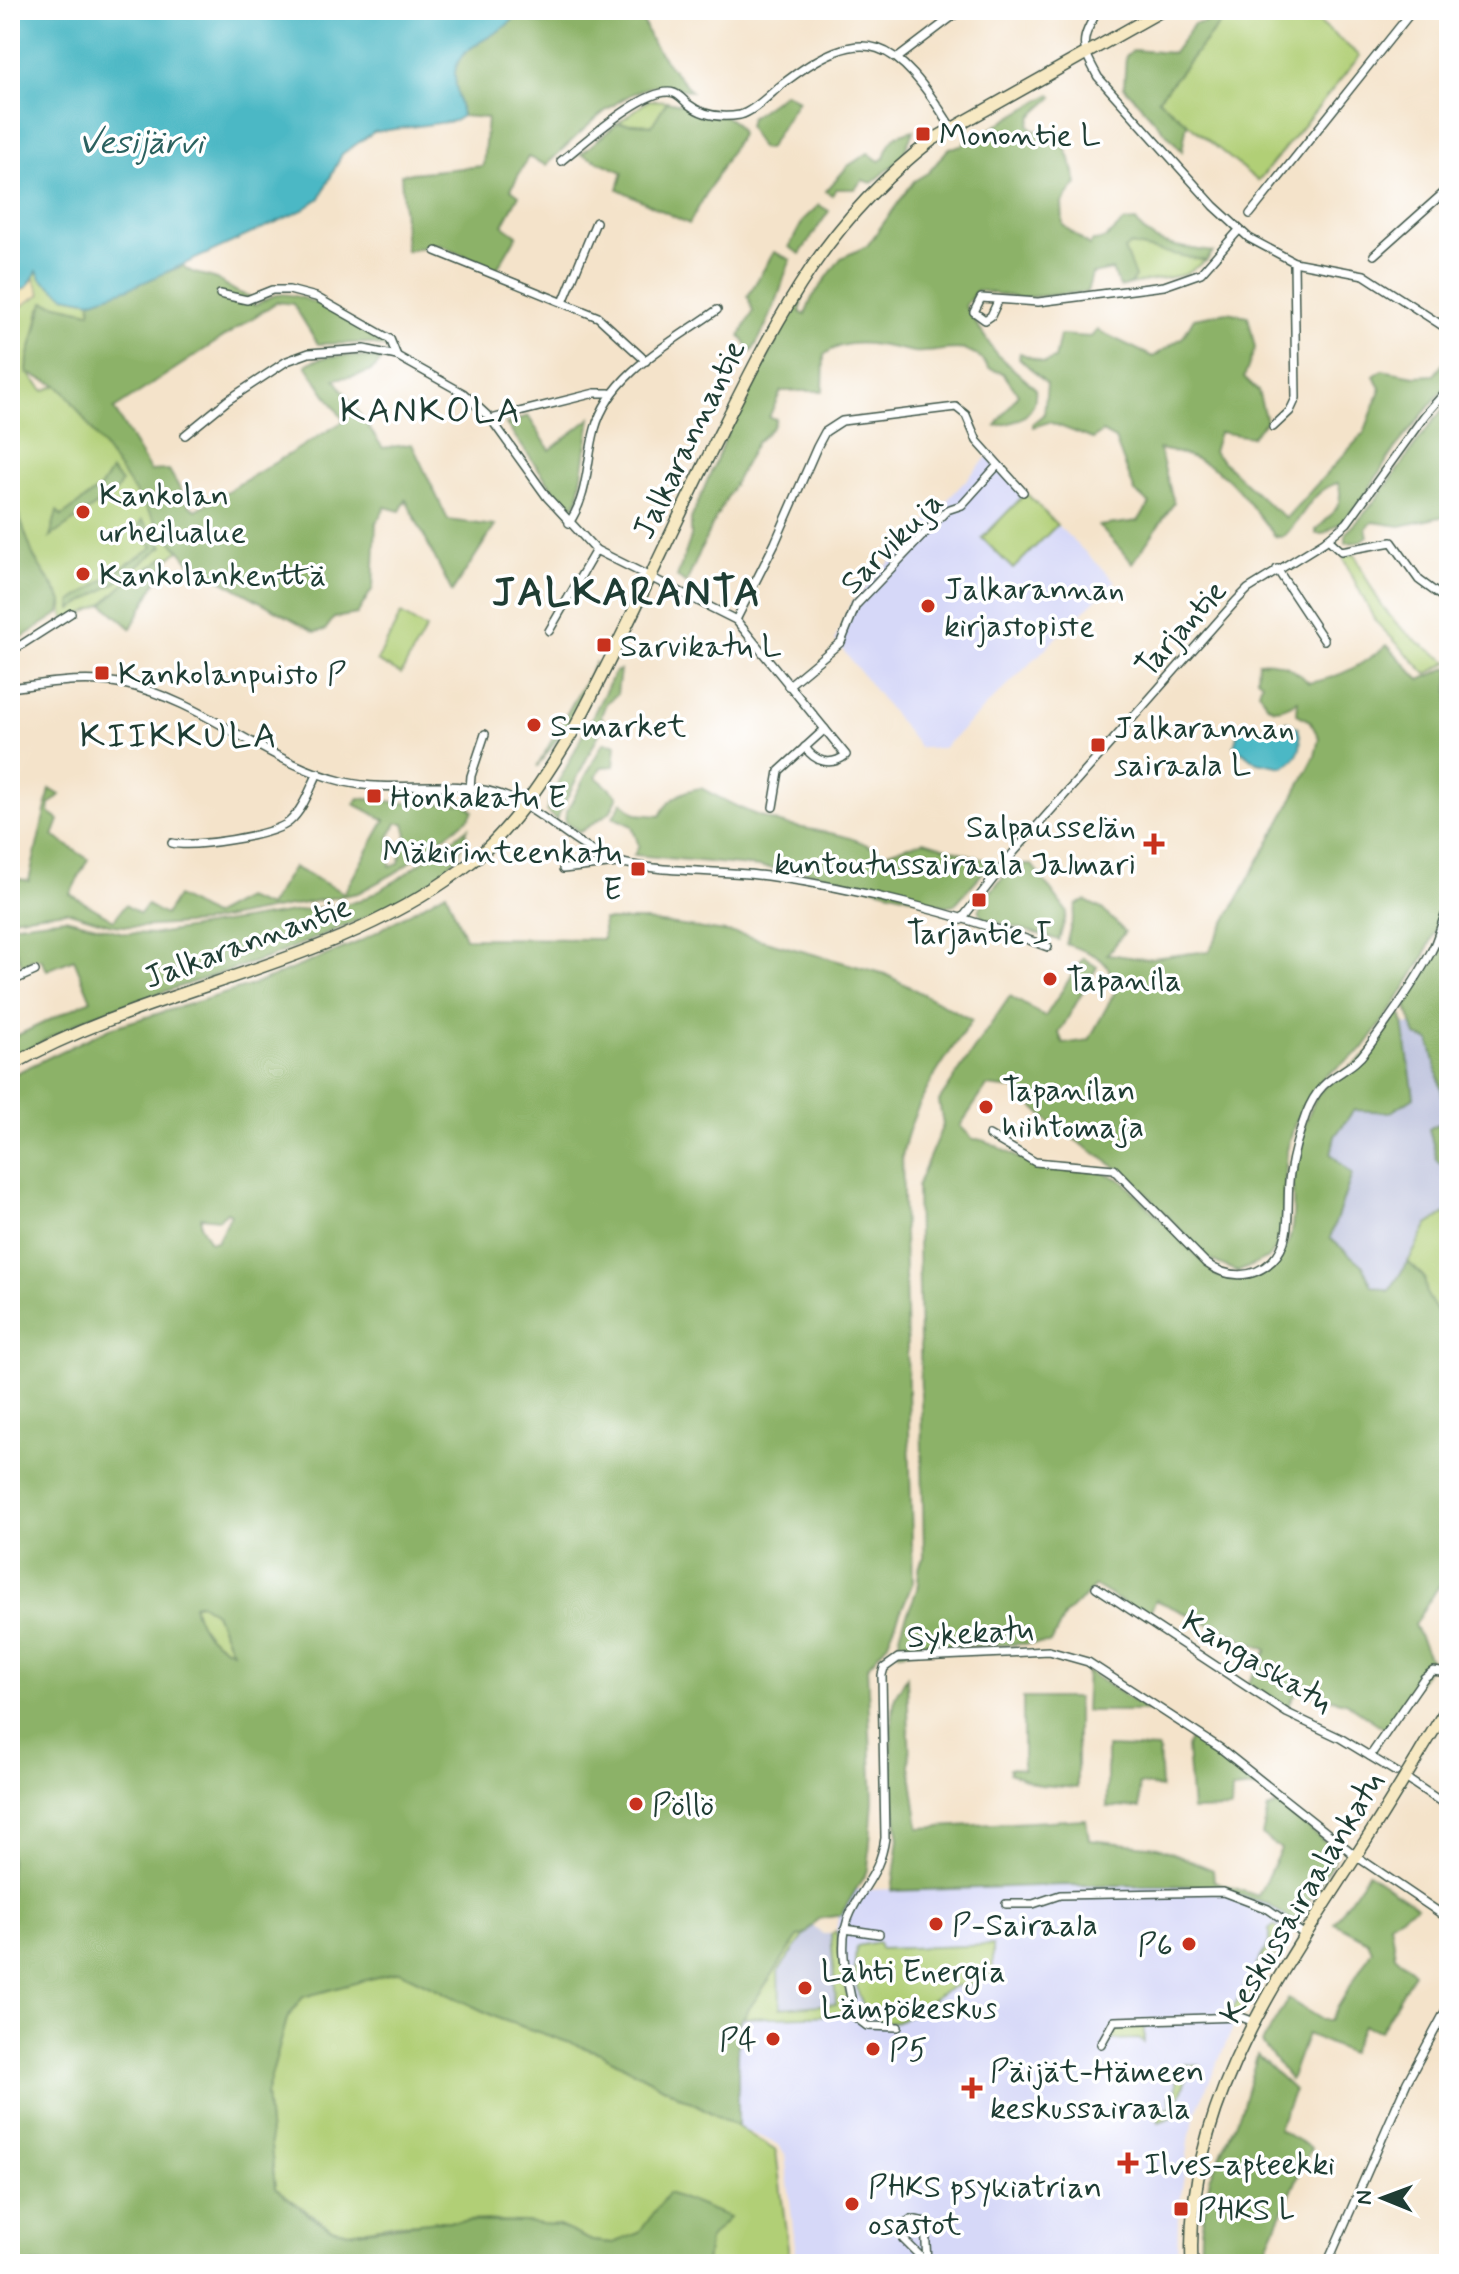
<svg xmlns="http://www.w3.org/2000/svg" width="1459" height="2274" font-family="Mynerve,sans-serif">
<rect width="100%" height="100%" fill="#fff"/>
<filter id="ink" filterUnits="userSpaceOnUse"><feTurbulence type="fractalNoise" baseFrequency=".0125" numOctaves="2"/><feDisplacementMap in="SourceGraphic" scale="16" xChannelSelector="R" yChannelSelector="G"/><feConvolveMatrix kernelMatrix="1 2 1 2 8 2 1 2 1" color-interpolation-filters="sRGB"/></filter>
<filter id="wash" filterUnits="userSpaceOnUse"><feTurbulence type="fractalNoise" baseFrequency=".006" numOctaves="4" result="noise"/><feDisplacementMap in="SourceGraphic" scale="32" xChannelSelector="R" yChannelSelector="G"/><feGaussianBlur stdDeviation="1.8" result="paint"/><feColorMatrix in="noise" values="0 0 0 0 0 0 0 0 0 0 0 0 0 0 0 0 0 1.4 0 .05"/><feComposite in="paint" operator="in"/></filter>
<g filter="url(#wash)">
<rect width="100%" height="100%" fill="#f4e3ca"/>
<g fill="#d6d8f8">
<path d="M992 452 1023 492 1115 581 943 748H920L835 640 851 604Z"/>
<path d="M1067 1885 1210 1886 1267 1904 1296 1923 1240 2012 1199 2105 1190 2135 1178 2215 1177 2264H797L785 2154 777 2144 738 2127V2025L742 2018 843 2013 848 2001 836 1931 840 1905 856 1890Z"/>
</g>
<g fill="#bec3dd">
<path d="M1403 1024 1412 1025 1416 1036 1430 1041 1441 1077 1448 1118 1437 1159 1449 1172V1211L1428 1225 1416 1252 1389 1291 1372 1286 1330 1238 1352 1174 1331 1154 1335 1136 1354 1110 1391 1112 1414 1097Z"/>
<path d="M812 1926 823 1934H831L837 2004 780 2009 779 1970Z"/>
</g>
<g fill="#b1cf76" stroke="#688655" stroke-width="2">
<path d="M1231 10H1304L1360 56 1258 181 1158 99Z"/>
<path d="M649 100 667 101 652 126 618 123Z"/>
<path d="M1131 245 1206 261 1183 275 1130 284 1135 277 1124 249Z"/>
<path d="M37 269 65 296 91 301V312L54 305 40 308 27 372 44 391 57 385 68 396 179 551 169 558 131 628 103 604 66 622C61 613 64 607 61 599 54 584 42 572 34 558 7 505 9 465 16 409L10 405V297Z"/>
<path d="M1026 493 1057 525 1013 569 982 538Z"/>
<path d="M1355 554C1380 611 1395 630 1449 662L1427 674 1375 621 1344 560V556Z"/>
<path d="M401 614 426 629 401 674 377 661Z"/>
<path d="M1449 1211V1332L1427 1295 1424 1277 1408 1262 1428 1225Z"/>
<path d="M200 1603 215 1613 232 1652C208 1639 200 1631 193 1604Z"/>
<path d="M1274 1926 1288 1935 1240 2012H1231L1269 1943V1930Z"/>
<path d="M836 1931 848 2001 846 2010 838 2015 742 2018 798 1937 806 1934 779 1970 780 2008 836 2004 831 1934Z"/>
<path d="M878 1942 880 1949 993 1945V1973C980 1988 964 1982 948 1990 931 1997 918 2014 901 2020 859 2033 850 1976 857 1946Z"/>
<path d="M399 1971 500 2019 600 2053 738 2127 776 2151 790 2264H706L709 2240 639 2233 613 2243 592 2241 559 2226 487 2220 395 2224 349 2232 331 2228 275 2188 266 2095 287 2019 303 1997Z"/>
<path d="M1144 2026V2043L1139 2039 1109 2040 1118 2029Z"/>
<path d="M1185 2064 1200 2066 1187 2077 1172 2117 1159 2122 1156 2109 1171 2108 1170 2094 1176 2093V2070H1185Z"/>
</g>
<g fill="#8cb267" stroke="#56784e" stroke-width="2" fill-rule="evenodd">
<path d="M572 10H636C643 18 645 27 650 38 660 57 677 74 691 91 680 89 663 83 653 86 612 96 576 138 546 165L528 157 511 189 519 195 503 225 517 235 497 269 437 244 406 251 401 174 483 166 487 118 462 116C460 103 454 85 455 72 459 41 506 37 518 12L564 20Z"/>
<path d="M1215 10H1231L1158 99 1187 123 1182 151 1124 87 1126 56 1133 50 1173 53 1194 24 1206 22Z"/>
<path d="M785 93 798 100 768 149 760 148 748 126 750 118Z"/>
<path d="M1051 94 1053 97 1032 116 1029 125 1036 131C1065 127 1071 161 1077 184L1062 203 1063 225 1089 246 1093 241C1109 240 1113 231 1124 222L1136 221C1152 248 1184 247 1213 252L1206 261 1131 245 1124 249 1135 277 1130 284 1120 287 1112 270 1092 274 1087 292 1020 298 977 290 965 306 996 354 1035 388C1038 414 1019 423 996 426L1018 394 1003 373 989 369C982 359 977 353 965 350 948 347 930 354 914 352 884 347 849 334 824 355L823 391H781L769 417 776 419 773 427 756 443 708 533 686 584 677 577 691 537V519L729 430 804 289 800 312 805 315 812 298 841 258 867 246 914 181 929 172 949 148 962 146 972 133 982 134Z"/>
<path d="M667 101C691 107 731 108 741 133L689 224 618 189 623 172 581 154 618 123 652 125Z"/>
<path d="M914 130 901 159 872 183 862 180 855 189H836L832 195 826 191 848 166 868 153 879 161 884 158C889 139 895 134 914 130Z"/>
<path d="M819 205 829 211 800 254 789 247 804 219Z"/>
<path d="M774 252 791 260C784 273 783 284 778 297 771 316 762 334 752 352L740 336 753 312 748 296Z"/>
<path d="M183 266C193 275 202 274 214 278 227 284 235 294 249 296L254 306C261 302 269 296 277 295 303 289 372 331 391 349L366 343 318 344 293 304 277 302 114 409 150 471 169 470 190 506 196 510 344 421 306 365C324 352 359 355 381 360 371 378 352 375 335 379L383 448 412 444 448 520 495 526 452 592 406 500 400 511 385 507 376 523 373 588 357 614 334 618 325 630 315 632 190 563 155 521 68 396 57 385 27 373 28 358 44 302 90 312 91 301Z"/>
<path d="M1227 312 1248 316 1255 348 1244 378 1258 391 1266 421 1251 437 1219 432 1213 452 1269 505 1286 518 1364 433 1381 388 1374 376 1382 370 1415 376 1434 375 1449 356 1447 385 1395 448 1364 497 1343 521 1323 534H1316V530C1331 515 1346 505 1338 483 1309 490 1302 523 1282 537L1275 536C1235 487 1225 460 1159 449L1174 503 1133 563 1099 526 1138 521 1150 504 1135 492 1115 439 1102 432 1093 439 1049 422 1033 427V423L1044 414 1047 384 1019 358 1020 353 1044 363 1055 359 1060 335 1091 337 1097 330 1153 357 1183 337 1194 318Z"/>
<path d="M1444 408 1449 412V510L1445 516 1400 526 1373 522 1366 528 1368 536 1359 542 1346 543V533C1385 496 1409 448 1444 408Z"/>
<path d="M528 416 550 450 591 418 578 500 569 511 506 424Z"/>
<path d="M111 471 121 482 116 492 50 537 57 511 62 516 100 488Z"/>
<path d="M10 491 34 557 62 601 60 613 10 645Z"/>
<path d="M142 520 163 546 120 580 72 609 71 602 153 547 139 525Z"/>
<path d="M167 556 169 558 131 628 103 604 123 585Z"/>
<path d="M1387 645 1420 680 1449 667V900L1424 957 1396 1003 1362 1050 1324 1077 1295 1123 1287 1150 1281 1240 1269 1258 1238 1272 1208 1259 1129 1176 1053 1125 1014 1089 987 1086 960 1126 973 1139C991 1138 1016 1160 1037 1166 1069 1175 1093 1162 1124 1182L1217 1276C1262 1286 1291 1263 1293 1216 1294 1203 1292 1191 1293 1179 1297 1153 1304 1119 1317 1096 1328 1078 1347 1070 1364 1057 1377 1046 1386 1027 1397 1013L1402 1016 1414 1097 1391 1112 1354 1110 1335 1136 1331 1154 1352 1174 1330 1238 1363 1266 1372 1286 1389 1291 1408 1262 1424 1277 1427 1295 1449 1332V1570L1414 1625 1430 1659 1424 1675 1385 1729 1345 1702 1297 1691 1287 1709 1248 1684 1267 1650 1156 1600 1147 1617 1095 1586 1065 1615 1051 1643 939 1647 898 1653C898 1629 910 1611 917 1589 920 1576 916 1569 924 1557L917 1186 943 1125 939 1101 1010 996 1045 1017 1083 958 1097 967 1059 1033 1063 1044 1089 1040 1117 988C1107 956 1096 955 1066 944L1077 904 1086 901 1102 909 1125 932 1107 954 1144 959 1209 951 1289 806 1315 756 1319 738 1310 721 1297 714 1298 700C1279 713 1268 713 1259 691L1262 682 1257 678 1258 662C1280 659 1294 669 1309 683 1341 677 1361 666 1387 645Z"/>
<path d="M595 663 596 669 570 722 537 767Z"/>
<path d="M620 670 617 694 606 703 601 716 605 722 556 820 547 812 549 801 615 672Z"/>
<path d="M603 743 616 744 614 766 601 767 596 777 618 796 610 812 580 832 565 822 566 813Z"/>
<path d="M701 788C729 803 755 817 787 825 820 832 854 833 882 854L924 841 983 859 987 868 955 904 947 906 811 872 634 855 639 846 632 826 613 817 622 802 636 814 660 816C667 800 683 790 701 788Z"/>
<path d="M50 789 60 795 50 804 49 813 59 820 53 836 88 859 70 894 114 920 125 905 140 914 147 905 165 915 177 896 212 916 245 898 268 907 293 867 344 893 385 820 354 804 359 798 404 803 466 804 473 811 469 818 397 872 358 893 201 923 138 927 112 925 66 911 10 918V877L29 881ZM397 823H404L407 835 399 863 390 867 389 837Z"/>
<path d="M468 828 458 856 437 878 373 914 270 957 90 1016 10 1059V1039L91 1000 74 959 47 970 41 959H31L24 970 10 936V925L65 918 124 933 156 934 360 901 397 880Z"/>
<path d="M1022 865H1032L1067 912 1059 940 983 918 979 910C988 893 1004 872 1022 865Z"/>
<path d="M446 892 465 938 603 939V920H639L740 934 885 974 972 1020C943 1061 911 1106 902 1157L913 1582 887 1644 867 1667 873 1800 868 1869 841 1915 818 1919 806 1934 798 1937 738 2025V2127L600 2053 500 2019 399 1971 303 1997 287 2019 266 2095 275 2188 311 2216 330 2228 349 2232 437 2221 526 2222 559 2226 592 2241 613 2243 639 2233 668 2193 729 2217 709 2240 706 2264H10V1076L110 1028 253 985 359 942ZM227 1212 231 1214 217 1241 210 1242 201 1226V1217L219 1219ZM200 1603 215 1613 232 1651C208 1640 200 1630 193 1605Z"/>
<path d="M1449 922V1172L1437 1160 1429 1129 1448 1118 1430 1041 1416 1036 1406 1005 1436 956Z"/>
<path d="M1087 1671 1148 1711H1085Z"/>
<path d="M907 1677 910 1766 919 1828 1086 1819 1089 1840 1158 1847 1213 1870 1214 1881 1258 1896 1281 1849 1262 1835 1268 1809 1279 1804 1338 1853 1296 1923 1267 1904 1210 1886 1067 1885 892 1891 899 1839 893 1798 891 1731 895 1696Z"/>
<path d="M1023 1698H1077V1788L1040 1785 1009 1773V1768L1023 1769Z"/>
<path d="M1190 1738 1260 1784 1257 1788 1232 1790 1231 1809 1192 1810 1187 1748Z"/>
<path d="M1107 1747 1159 1749 1161 1788 1139 1784 1140 1808 1107 1807Z"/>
<path d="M1368 1873 1417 1906 1390 1923 1395 1955 1414 1973 1380 2031 1363 2025 1350 2053 1307 2034 1290 2080 1262 2043 1288 1999 1322 2020H1330L1372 1950 1368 1941 1334 1923Z"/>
<path d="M1257 2055 1294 2090 1278 2129 1311 2148 1259 2264H1200L1201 2231 1210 2178 1242 2108Z"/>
</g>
<path fill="#eeda9e" stroke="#868c69" stroke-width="2" d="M34 279 41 294 10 313V297Z"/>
<g fill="#4bb8c5" stroke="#357a7c" stroke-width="2">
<path d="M10 10H572C557 27 535 26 518 12 506 37 459 41 455 72 454 85 460 103 462 116L454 121 374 132 342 154 320 198 303 210 138 285 91 301 65 296 42 280 37 271 28 286 10 297Z"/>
<path d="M1287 721 1298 728C1304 746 1300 758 1283 767L1257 762 1234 746 1239 728 1263 729 1267 724 1282 728Z"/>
</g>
</g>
<g filter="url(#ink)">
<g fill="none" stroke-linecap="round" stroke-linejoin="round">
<g stroke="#3f564a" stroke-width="10">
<g id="street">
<path d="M1098 10C1080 42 1080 44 1098 77L1214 206 1249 238 1294 262 1364 275 1449 330"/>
<path d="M899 57 961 10"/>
<path d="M561 161C583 144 648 84 674 93 680 95 683 100 688 104 703 116 722 118 740 115 753 112 769 95 780 86 866 18 897 40 951 127"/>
<path d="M1250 214 1413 10"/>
<path d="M436 251 598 317 646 361"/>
<path d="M1374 255 1449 188"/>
<path d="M220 294 247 300 272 290H289L316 297 390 339 397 356"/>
<path d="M564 300 596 222"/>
<path d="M998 301 991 316 985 320 974 312 981 298 1038 302 1164 286 1201 273 1239 230"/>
<path d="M491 419 595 393H609"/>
<path d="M1273 427 1290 411 1296 398 1294 262"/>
<path d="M185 435 228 400 287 361 309 353 364 349 397 356 463 393 491 419 547 497 596 550 736 620 775 543 817 447 825 432 842 421 956 407 966 415 977 441 1023 492"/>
<path d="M569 523C589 494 586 462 595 429 610 373 673 342 717 310"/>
<path d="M1328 539 1341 551 1392 542 1419 580 1449 602"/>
<path d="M1277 569 1324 640"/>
<path d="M736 620 846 755C831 767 815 762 805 747"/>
<path d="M549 631 596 550"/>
<path d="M10 652 71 613"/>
<path d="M788 686 841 642 856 605 947 510 962 505 998 465"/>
<path d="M10 688C48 683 86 676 124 684 204 701 265 763 345 782 397 794 457 776 507 797 546 813 576 849 616 861 656 873 723 870 767 876 857 888 963 915 1048 947"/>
<path d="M470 789 471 776 485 734"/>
<path d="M773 807 779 771 825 729"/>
<path d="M172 843C193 848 272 836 289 822 303 810 310 789 318 773"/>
<path d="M563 869 617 863"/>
<path d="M961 920 1014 852 1236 601 1248 589 1324 542 1347 523 1425 415 1449 388"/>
<path d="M10 982 35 971"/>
<path d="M989 1135 1035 1162 1114 1169 1206 1263C1226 1278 1252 1280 1272 1261 1295 1239 1285 1201 1290 1173 1293 1154 1299 1133 1306 1114 1323 1070 1348 1077 1367 1049 1390 1018 1413 986 1431 952 1439 938 1441 921 1449 907"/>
<path d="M1096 1587 1287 1713 1340 1738 1396 1772"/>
<path d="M1370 1756 1424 1678 1433 1671 1449 1673"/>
<path d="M1410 1781 1449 1807"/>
<path d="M1006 1904H1033L1060 1895 1223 1892 1268 1909 1305 1935"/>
<path d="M845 1929 879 1934"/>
<path d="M898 2027 867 2026 855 2017C849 1984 835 1944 851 1912 865 1883 880 1873 885 1838L882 1675 884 1668 898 1658 1049 1651 1088 1662 1220 1748 1356 1856 1449 1919"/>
<path d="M1101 2044 1114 2021 1241 2017 1252 2021"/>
<path d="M926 2262 903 2239 905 2224 911 2219 925 2222 927 2264"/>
<path d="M1327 2264 1407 2082 1449 2004"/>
</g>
</g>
<g stroke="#3f564a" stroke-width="14">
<g id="secondary">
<path d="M10 1066C154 984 326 970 461 870 508 836 543 781 572 733 625 635 670 532 720 433 780 314 824 223 932 140L1163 10"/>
<path d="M1192 2264C1184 2104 1282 1972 1363 1845 1393 1799 1420 1752 1449 1705"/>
</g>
</g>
<use href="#street" stroke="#fff" stroke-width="7"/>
<use href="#secondary" stroke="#f7e9c3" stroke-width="11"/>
</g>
</g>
<g fill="#c8321e" stroke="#fff" stroke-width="3">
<rect x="915" y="126" width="16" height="16" rx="4"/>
<circle cx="83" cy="512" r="8"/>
<circle cx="83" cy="574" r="8"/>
<circle cx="928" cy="606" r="8"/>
<rect x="596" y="637" width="16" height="16" rx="4"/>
<rect x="94" y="665" width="16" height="16" rx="4"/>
<circle cx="534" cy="725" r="8"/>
<rect x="1090" y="737" width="16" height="16" rx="4"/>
<rect x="366" y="788" width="16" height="16" rx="4"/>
<path d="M1150 832h8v8h8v8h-8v8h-8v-8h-8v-8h8z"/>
<rect x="630" y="861" width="16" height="16" rx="4"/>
<rect x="971" y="892" width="16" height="16" rx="4"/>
<circle cx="1050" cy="979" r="8"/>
<circle cx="986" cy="1107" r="8"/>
<circle cx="636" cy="1804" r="8"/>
<circle cx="936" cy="1924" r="8"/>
<circle cx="1189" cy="1944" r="8"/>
<circle cx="805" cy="1988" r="8"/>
<circle cx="773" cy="2039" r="8"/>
<circle cx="873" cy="2049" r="8"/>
<path d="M968 2076h8v8h8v8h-8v8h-8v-8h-8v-8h8z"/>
<path d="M1124 2151h8v8h8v8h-8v8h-8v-8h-8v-8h8z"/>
<circle cx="852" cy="2204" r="8"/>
<rect x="1173" y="2201" width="16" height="16" rx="4"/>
</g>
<g text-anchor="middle" stroke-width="7" stroke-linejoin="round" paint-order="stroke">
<g font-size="32" fill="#1f3d34" stroke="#fff" text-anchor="start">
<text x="939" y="145">Monontie L</text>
<text x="99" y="505">Kankolan<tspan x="99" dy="37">urheilualue</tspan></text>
<text x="99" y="585">Kankolankenttä</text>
<text x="944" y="599">Jalkarannan<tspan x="944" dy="37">kirjastopiste</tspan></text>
<text x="620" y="656">Sarvikatu L</text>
<text x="118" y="684">Kankolanpuisto P</text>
<text x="550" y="736">S-market</text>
<text x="1114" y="738">Jalkarannan<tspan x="1114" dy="37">sairaala L</tspan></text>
<text x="390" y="807">Honkakatu E</text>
<text x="1136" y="837" text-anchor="end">Salpausselän<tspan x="1136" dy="37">kuntoutussairaala Jalmari</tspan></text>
<text x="622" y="862" text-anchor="end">Mäkirinteenkatu<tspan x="622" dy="37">E</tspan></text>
<text x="979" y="943" text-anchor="middle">Tarjantie I</text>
<text x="1066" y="990">Tapanila</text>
<text x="1002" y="1100">Tapanilan<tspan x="1002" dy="37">hiihtomaja</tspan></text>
<text x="652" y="1815">Pöllö</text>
<text x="952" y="1935">P-Sairaala</text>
<text x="1173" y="1955" text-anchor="end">P6</text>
<text x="821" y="1981">Lahti Energia<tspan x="821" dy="37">Lämpökeskus</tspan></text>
<text x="757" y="2050" text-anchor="end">P4</text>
<text x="889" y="2060">P5</text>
<text x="990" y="2081">Päijät-Hämeen<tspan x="990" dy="37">keskussairaala</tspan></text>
<text x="1144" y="2174">Ilves-apteekki</text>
<text x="868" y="2197">PHKS psykiatrian<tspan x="868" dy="37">osastot</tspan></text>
<text x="1197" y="2220">PHKS L</text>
</g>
<g font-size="32" fill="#1f3d34" stroke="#fff">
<text transform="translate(688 439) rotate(-64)" y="11">Jalkarannantie</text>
<text transform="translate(891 542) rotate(-45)" y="11">Sarvikuja</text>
<text transform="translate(1180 628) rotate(-48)" y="11">Tarjantie</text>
<text transform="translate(247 941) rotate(-20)" y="11">Jalkarannantie</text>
<text transform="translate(970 1632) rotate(-4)" y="11">Sykekatu</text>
<text transform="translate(1258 1661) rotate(31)" y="11">Kangaskatu</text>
<text transform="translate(1301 1897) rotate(-59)" y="11">Keskussairaalankatu</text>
</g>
<g font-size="34" font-style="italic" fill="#2c6260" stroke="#fff">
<text x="141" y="153">Vesijärvi</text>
</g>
<g font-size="36" letter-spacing="2" fill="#1f3d34" stroke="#fff">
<text x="431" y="422">KANKOLA</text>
<text x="179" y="747">KIIKKULA</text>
</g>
<g font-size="40" font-weight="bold" letter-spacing="2" fill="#1f3d34" stroke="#fff">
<text x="627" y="605">JALKARANTA</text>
</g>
</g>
<rect width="1459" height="2274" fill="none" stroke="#fff" stroke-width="40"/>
<g transform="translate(1383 2198) rotate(271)" stroke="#ffffff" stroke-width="6" paint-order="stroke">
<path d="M0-6L14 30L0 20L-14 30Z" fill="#1f3d34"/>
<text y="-12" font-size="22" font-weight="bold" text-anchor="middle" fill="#1f3d34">N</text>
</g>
</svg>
